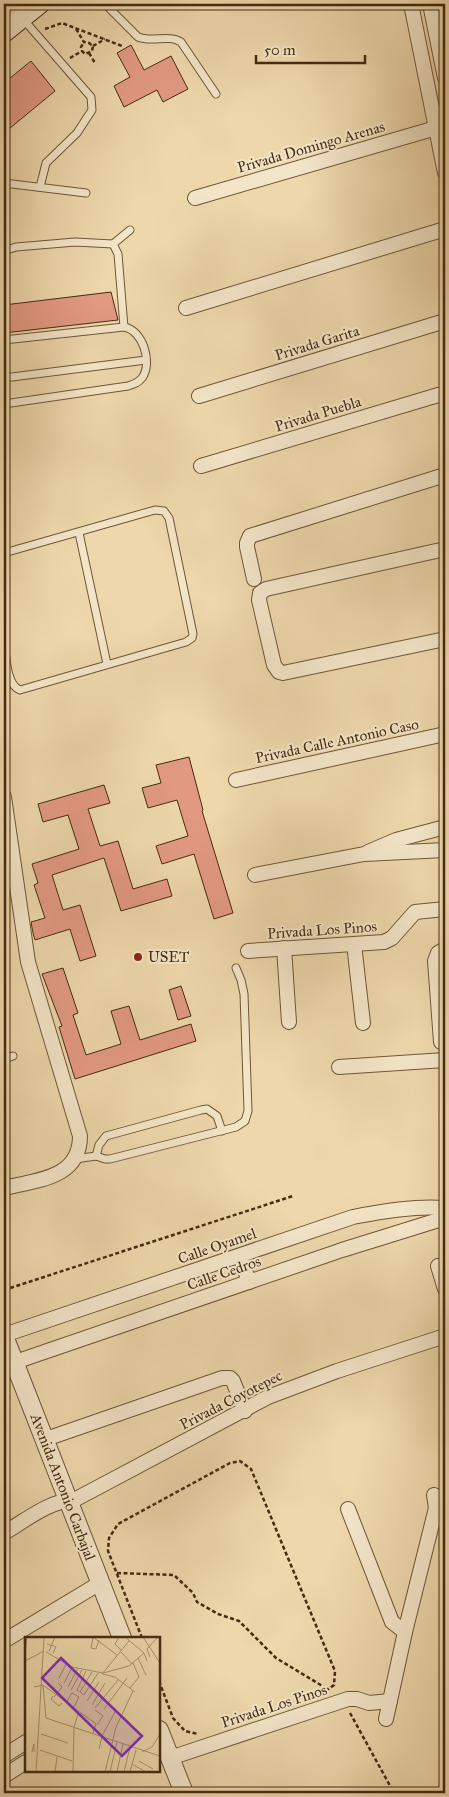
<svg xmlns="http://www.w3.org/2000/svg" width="449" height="1797" font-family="'IM FELL Great Primer',serif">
<rect width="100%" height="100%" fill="#edd7ab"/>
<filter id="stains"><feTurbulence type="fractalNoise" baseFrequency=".004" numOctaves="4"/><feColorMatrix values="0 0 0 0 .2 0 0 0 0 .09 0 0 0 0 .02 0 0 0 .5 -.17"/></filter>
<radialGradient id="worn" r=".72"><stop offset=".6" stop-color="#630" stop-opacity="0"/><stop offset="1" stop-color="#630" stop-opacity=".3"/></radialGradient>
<g fill="#e29982" stroke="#442b12">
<path d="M131 45 144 70 171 56 188 89 163 102 157 90 124 107 114 86 130 77 117 53Z"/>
<path d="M31 61 55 91 4 133V83Z"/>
<path d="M111 292 118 320 4 333V305Z"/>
<path d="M189 757 203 810 202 811 233 913 214 919 194 854 162 864 156 846 188 836 177 800 148 808 142 788 161 783 156 765Z"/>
<path d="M104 785 110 803 88 809 100 846 118 841 133 889 167 879 172 896 121 911 104 858 52 875 63 910 80 905 96 956 80 961 70 929 35 940 33 933 31 922 45 918 34 885 38 883 32 864 79 849 68 815 43 822 38 804Z"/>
<path d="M63 968 78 1013 73 1015 86 1055 121 1044 111 1011 129 1006 140 1040 191 1024 196 1041 75 1079 59 1027 62 1026 42 974Z"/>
<path d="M181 986 191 1016 178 1020 169 990Z"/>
</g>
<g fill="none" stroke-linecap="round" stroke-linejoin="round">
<g stroke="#6e5638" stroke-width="9">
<g id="service">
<path d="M105 4 138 37C152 43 169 34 181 42L216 94"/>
<path d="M23 19 91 97 92 110 77 133 46 163 40 187"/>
<path d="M4 183 86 193"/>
<path d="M4 251 16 247 75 242 113 244 130 230"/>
<path d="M4 340 124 327 118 254 113 244"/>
<path d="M4 378 146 360"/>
<path d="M4 404 128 386C134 384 138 383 142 378 153 363 143 330 124 327"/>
<path d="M79 533 107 664"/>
<path d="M4 553 155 510 164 511 169 518 193 634 192 638 186 642 20 690C6 685 6 654 4 641"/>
<path d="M4 1059 13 1056"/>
<path d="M96 1156 99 1145 106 1136 201 1110 207 1109 217 1116 222 1131"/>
<path d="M75 1159 96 1156 105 1159H110L236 1127 245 1121 248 1111 244 994 241 980 236 968"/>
</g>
</g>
<g stroke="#6e5638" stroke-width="16">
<g id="minor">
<path d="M411 4 445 173"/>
<path d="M430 4 445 78"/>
<path d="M195 198 436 128"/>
<path d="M186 308 445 229"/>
<path d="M199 396 445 321"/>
<path d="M201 466 445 393"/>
<path d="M445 549 266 589 260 593 259 600 274 665 279 672 283 673 445 639"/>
<path d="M254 579 247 547V543L250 536 445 475"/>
<path d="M236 780 445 734"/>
<path d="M4 797 28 962 80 1136C80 1179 36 1180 4 1188"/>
<path d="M368 852 396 840 445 827"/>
<path d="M255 875 364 854 445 850"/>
<path d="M354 944 363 1023"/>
<path d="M284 948 289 1022"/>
<path d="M248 951 384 942 392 938 415 912 445 909"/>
<path d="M441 1042 435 961 438 953 445 949"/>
<path d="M339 1067 445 1060"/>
<path d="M240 1256 249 1282"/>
<path d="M438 1266 445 1289"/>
<path d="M4 1335 353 1217C384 1211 414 1206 445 1208"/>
<path d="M15 1362 342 1250 445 1218"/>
<path d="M43 1440 222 1378H230L233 1381 245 1411"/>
<path d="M348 1509 392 1622 405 1632"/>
<path d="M4 1533C26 1520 49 1501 76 1499L268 1397 337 1371 445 1336"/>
<path d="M4 1641 100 1583"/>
<path d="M386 1719 405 1632 436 1508 434 1495"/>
<path d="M4 1756 26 1742"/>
<path d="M170 1758 348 1699H357L369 1703 390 1701"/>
<path d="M4 1776 26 1762"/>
</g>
</g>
<g stroke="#6e5638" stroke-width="20">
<g id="tertiary">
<path d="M4 1336 122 1638"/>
<path d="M159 1730 184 1793"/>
</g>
</g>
<g stroke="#442b12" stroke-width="22">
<path id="secondary" d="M4 32 39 4"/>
</g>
<g stroke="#442b12" stroke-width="25">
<path id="primary" d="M4 7 8 4"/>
</g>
<g stroke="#442b12" stroke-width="2.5" stroke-dasharray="4 2.5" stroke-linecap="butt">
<path d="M45 29 62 23 122 46"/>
<path d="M76 29 84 42 89 43 93 46 92 51 85 54 82 51 81 47 84 42"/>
<path d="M93 46 105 39"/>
<path d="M89 53 95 63"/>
<path d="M70 58 82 51"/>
<path d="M4 1290 293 1196"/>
<path d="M117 1573 174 1575 193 1593 197 1602 218 1614 239 1621 276 1658 329 1690"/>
<path d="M142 1638 108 1551 109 1538 118 1524 230 1463 240 1461 251 1469 335 1671 334 1685 327 1690"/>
<path d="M159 1681 173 1718 185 1731 198 1734"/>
<path d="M350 1713 394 1793"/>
</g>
<use href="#service" stroke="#f3e5c8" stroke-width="7"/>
<use href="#minor" stroke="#f3e5c8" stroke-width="14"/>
<use href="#tertiary" stroke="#f3e5c8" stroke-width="18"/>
<use href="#secondary" stroke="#f3e5c8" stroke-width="20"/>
<use href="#primary" stroke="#edd7ab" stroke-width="22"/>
</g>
<circle fill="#8f2418" stroke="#f3e5c8" stroke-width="2" cx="138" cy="957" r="5"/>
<g text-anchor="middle" stroke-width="4" stroke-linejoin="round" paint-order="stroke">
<g font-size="15" fill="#442b12" stroke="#f3e5c8">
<text transform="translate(311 147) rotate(-16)" y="5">Privada Domingo Arenas</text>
<text transform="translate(317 343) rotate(-17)" y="5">Privada Garita</text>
<text transform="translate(318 414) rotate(-17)" y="5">Privada Puebla</text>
<text transform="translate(337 741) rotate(-12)" y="5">Privada Calle Antonio Caso</text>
<text transform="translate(322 930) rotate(-4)" y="5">Privada Los Pinos</text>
<text transform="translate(217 1246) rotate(-19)" y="5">Calle Oyamel</text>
<text transform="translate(224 1273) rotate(-19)" y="5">Calle Cedros</text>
<text transform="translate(231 1400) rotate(-27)" y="5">Privada Coyotepec</text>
<text transform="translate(63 1487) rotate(69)" y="5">Avenida Antonio Carbajal</text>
<text transform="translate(274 1706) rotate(-18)" y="5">Privada Los Pinos</text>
</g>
<g font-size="15" fill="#442b12" stroke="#f3e5c8" text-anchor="start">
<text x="148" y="962">USET</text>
</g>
</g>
<g transform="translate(25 1637)">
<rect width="135" height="135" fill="#edd7ab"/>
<path fill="none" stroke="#a9926e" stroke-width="1" d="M68 0 92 18M94 0 90 7 96 13M100 0 119 16 122 24M118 0 135 26M68 1 66 11 71 12 74 3M22 7 31 10 28 16M24 14 30 0M95 14 107 27M21 15 47 30 78 36 104 29 119 16M0 17 2 0M125 20 122 12 133 0M113 21 121 38M0 24 19 14M67 35 55 55 59 58 73 36M77 37 104 4M78 37 90 40 110 55M34 41 41 27M39 46 47 31M18 48 21 81 135 119M9 50 18 48 71 87 68 96M43 50 53 31M105 51 114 40 108 26M46 53 57 33M54 55 52 53 61 34M28 59 26 62 34 69 37 66M29 60 37 50 33 46M62 64 74 45M41 66 47 56 54 60 49 70 45 69M67 68 80 46M70 71 93 43M79 72 102 41M70 73 78 79 72 88M16 97 43 106M74 112 77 99 91 73M15 113 47 124M7 115 9 107V115M117 115 127 110 135 97M114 124 128 132M107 127 121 135M11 135 19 0M30 135 32 120M48 135 49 90 53 77M80 135 91 90 108 54M85 135 92 105M92 135 98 107M99 135 105 110M105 135 111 113"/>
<path fill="#7b2cbf" fill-opacity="0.15" stroke="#7b2cbf" stroke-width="2.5" d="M36 21 117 99 97 119 17 41Z"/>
<rect width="135" height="135" fill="none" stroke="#442b12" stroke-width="2.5"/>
</g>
<rect width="449" height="1797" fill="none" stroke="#edd7ab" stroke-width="20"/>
<rect x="5" y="5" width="439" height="1787" fill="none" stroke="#442b12" stroke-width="2.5"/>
<rect x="10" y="10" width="429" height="1777" fill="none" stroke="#442b12"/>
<path d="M256 55v8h109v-8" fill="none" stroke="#442b12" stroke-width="2.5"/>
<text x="264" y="55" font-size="15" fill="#442b12" stroke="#f3e5c8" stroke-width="4" paint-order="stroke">50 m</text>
<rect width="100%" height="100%" filter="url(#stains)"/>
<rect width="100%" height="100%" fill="url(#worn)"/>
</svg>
